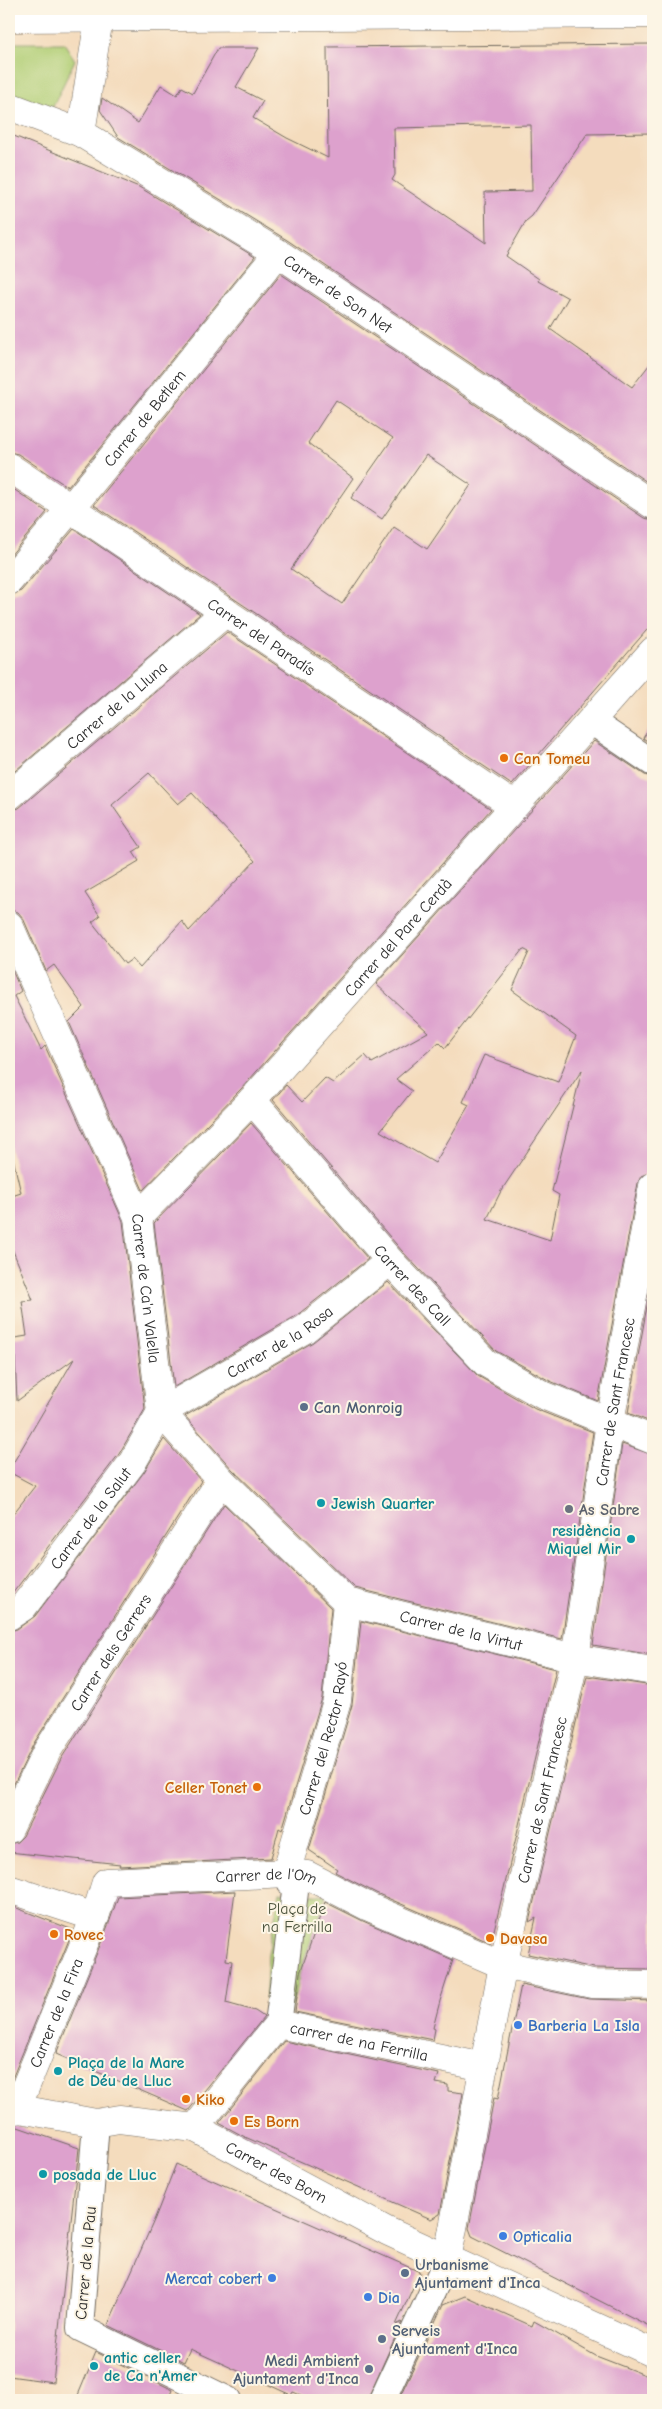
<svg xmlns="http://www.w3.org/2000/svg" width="662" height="2409" font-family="'Comic Neue',sans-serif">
<rect width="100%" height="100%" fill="#fcf5e5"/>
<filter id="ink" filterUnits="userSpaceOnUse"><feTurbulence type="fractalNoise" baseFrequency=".02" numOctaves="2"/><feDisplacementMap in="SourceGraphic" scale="10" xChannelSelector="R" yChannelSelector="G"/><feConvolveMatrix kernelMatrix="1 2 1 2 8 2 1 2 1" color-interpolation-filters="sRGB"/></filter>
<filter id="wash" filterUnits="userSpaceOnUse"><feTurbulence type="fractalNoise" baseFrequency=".0096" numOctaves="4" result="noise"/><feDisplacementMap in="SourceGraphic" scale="20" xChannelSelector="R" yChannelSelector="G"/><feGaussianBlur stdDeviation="1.12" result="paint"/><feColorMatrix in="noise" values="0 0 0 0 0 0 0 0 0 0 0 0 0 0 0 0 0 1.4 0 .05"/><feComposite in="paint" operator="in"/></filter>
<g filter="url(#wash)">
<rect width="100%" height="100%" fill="#f4dcbd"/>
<g fill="#b0ce75" stroke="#6e7c50">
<path d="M9 43H64L75 60 50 113 9 97Z"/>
<path d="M280 1892 327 1896 300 1972 290 2014 265 2006 268 1953Z"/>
</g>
<g id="blocks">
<g fill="#dda1cd" fill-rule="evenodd">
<path d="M653 44V133L587 134 532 216 526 221 506 256 539 279 538 281 568 298 550 329 632 387 653 360V486L287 240 118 137 100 110 102 98 138 123 161 85 177 95 182 87 193 93 218 48H259L236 87 263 101 253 118 287 138 328 158 327 47ZM531 125 532 191 485 192 486 243 392 180 395 175 394 128Z"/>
<path d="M9 134 139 187 255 257 68 487 18 454 9 452Z"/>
<path d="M281 274 644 518 653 520V623L512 785 94 505ZM336 400 393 438 351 498 382 519 426 455 471 485 427 549 394 527 342 604 291 569 353 478 308 443Z"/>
<path d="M9 486 47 512 9 557Z"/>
<path d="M74 529 200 614 9 776V596L21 591Z"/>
<path d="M227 632 491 809 241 1089 143 1190 69 1022 84 1007 54 965 46 971 23 918 18 912 9 910V811L19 808ZM149 773 178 804 192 793 255 861 189 931 182 921 140 968 132 959 125 964 92 922 100 916 85 893 139 861 133 852 141 847 112 805Z"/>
<path d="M653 723V745L643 738Z"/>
<path d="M594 741 645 775 653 778V1171L641 1176 638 1183 598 1401 550 1381 496 1351 402 1251 273 1100 286 1085 302 1102 325 1078 333 1083 365 1055 372 1063 428 1032 376 984ZM523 949 529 952 512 990 576 1036 558 1082 484 1055 463 1102 469 1105 435 1163 380 1131 412 1091 396 1079 439 1042 445 1048ZM582 1070 552 1191 559 1195 550 1240 487 1219 501 1191Z"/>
<path d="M9 963 21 991 14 996 41 1050 45 1046 123 1221 145 1409 119 1454 9 1598V1519L35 1486 9 1472V1470L74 1359 17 1401 15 1356 9 1346V1339L27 1336 22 1301 33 1300 9 1241V1197L21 1193 9 1141Z"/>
<path d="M251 1123 368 1259 296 1316 174 1387 154 1223Z"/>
<path d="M653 1272V1423L628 1413Z"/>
<path d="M388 1282 478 1376 535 1409 593 1432 562 1639 355 1588 232 1469 185 1416 313 1342Z"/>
<path d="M164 1439 201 1481 34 1743 9 1794V1631L17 1629 35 1616 144 1472Z"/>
<path d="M622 1444 653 1455V1655L593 1645Z"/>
<path d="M224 1504 331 1608 322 1698 282 1830 279 1828 271 1858 119 1866 120 1864 9 1852V1844L17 1842 23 1836 61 1759Z"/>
<path d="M361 1621 556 1669 491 1943 376 1893 335 1872 337 1869 309 1850 352 1705Z"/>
<path d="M587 1676 653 1686V1770L649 1792 653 1793V1969L594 1968 528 1954 536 1918 529 1922Z"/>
<path d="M235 1891 226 1960 232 1961 226 2003 255 2011 264 2017 188 2111 56 2054 109 1923 118 1897Z"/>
<path d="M325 1902 363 1921 453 1960 440 2001 433 2028 435 2029 433 2040 295 2012 300 1973Z"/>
<path d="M9 1905 73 1930 9 2086Z"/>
<path d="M521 1985 589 1999 653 2001V2328L472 2236 469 2228 494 2098 498 2099Z"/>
<path d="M284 2041 439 2074 436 2083 448 2085V2091L463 2093 440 2214 431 2219 245 2137 219 2123Z"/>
<path d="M9 2124 79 2148 53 2382 9 2376Z"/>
<path d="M176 2164 420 2272 396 2325 402 2322 367 2400H313L293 2392 291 2395 190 2349 184 2362 108 2325 155 2218Z"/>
<path d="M465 2296 532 2326 534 2321 596 2356 653 2378V2400H398L443 2305Z"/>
<path d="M96 2352 173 2390 169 2400H76Z"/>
</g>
</g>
</g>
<g filter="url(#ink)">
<use href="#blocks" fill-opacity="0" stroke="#71695e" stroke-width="1"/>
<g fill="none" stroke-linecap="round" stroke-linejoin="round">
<g stroke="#71695e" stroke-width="28">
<g id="pedestrian">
<path d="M591 721 653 763"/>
<path d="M278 2024 295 1892 286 1873"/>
<path d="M96 2123 80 2328 228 2400"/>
<path d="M382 2400 447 2260"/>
</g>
</g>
<g stroke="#71695e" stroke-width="29">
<g id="minor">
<path d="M9 18 653 14"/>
<path id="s1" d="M9 106 81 133 278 253 653 505"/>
<path d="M81 133 99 18"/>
<path id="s2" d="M9 467 513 805"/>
<path id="s3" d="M9 581 71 508 278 253"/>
<path id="s4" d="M9 796 226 612"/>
<path id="s5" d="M9 925 138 1217 161 1412 221 1480 347 1602 575 1658 653 1671"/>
<path id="s6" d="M252 1100 390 1261 486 1363 543 1395 653 1440"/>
<path id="s7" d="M138 1217 252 1100 653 651"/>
<path id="s8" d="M161 1412 305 1329 390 1261"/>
<path id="s9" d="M9 1616 23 1607 132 1463 161 1412"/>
<path id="s10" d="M9 1829 47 1751 221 1480"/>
<path id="s11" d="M286 1873 337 1701 347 1602"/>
<path d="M9 1889 95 1917"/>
<path id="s12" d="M9 2107 96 2123 119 2119 195 2128 387 2231 653 2353"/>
<path id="s13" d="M16 2110 95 1917 106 1882 286 1873 307 1875 369 1907 503 1965 592 1984 653 1985"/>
<path id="s14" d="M195 2128 278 2024 484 2067"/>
<path id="s15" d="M447 2260 503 1965 575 1658 610 1422 653 1186"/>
</g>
</g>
<use href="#pedestrian" stroke="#fff" stroke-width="26"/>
<use href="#minor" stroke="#fff" stroke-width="28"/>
</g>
</g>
<g fill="#e8710a" stroke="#fcf5e5" stroke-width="2">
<circle cx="504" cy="758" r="5"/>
<circle cx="257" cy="1787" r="5"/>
<circle cx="54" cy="1934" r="5"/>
<circle cx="490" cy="1938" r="5"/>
<circle cx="186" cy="2099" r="5"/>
<circle cx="234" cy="2121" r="5"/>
</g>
<g fill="#5c6f8a" stroke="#fcf5e5" stroke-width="2">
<circle cx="304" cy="1407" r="5"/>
<circle cx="405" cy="2273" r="5"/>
<circle cx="382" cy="2339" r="5"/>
<circle cx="369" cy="2369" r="5"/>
</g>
<g fill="#0f9aa8" stroke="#fcf5e5" stroke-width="2">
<circle cx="321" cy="1503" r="5"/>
<circle cx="631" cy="1539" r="5"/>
<circle cx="58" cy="2071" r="5"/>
<circle cx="43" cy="2174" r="5"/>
<circle cx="94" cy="2366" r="5"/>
</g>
<circle fill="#6b7280" stroke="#fcf5e5" stroke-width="2" cx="569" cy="1509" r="5"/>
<g fill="#3f7fe0" stroke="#fcf5e5" stroke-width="2">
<circle cx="518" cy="2025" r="5"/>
<circle cx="503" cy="2236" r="5"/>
<circle cx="272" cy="2278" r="5"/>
<circle cx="368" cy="2297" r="5"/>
</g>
<g text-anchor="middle" stroke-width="4" stroke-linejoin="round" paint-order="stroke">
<g font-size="16" fill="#2b2b2b" stroke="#fcf5e5">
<text dy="6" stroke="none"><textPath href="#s1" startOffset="380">Carrer de Son Net</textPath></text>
<text dy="6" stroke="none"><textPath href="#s3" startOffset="212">Carrer de Betlem</textPath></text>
<text dy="6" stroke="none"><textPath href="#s2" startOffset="304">Carrer del Paradís</textPath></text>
<text dy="6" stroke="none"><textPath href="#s4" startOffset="141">Carrer de la Lluna</textPath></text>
<text dy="6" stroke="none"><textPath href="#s7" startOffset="382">Carrer del Pare Cerdà</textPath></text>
<text dy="6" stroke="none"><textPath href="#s6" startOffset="245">Carrer des Call</textPath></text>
<text dy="6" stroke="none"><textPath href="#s5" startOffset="391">Carrer de Ca'n Valella</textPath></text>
<text dy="6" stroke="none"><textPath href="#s8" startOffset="138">Carrer de la Rosa</textPath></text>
<text dy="6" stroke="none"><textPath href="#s15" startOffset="875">Carrer de Sant Francesc</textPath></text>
<text dy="6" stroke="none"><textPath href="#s9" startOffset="128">Carrer de la Salut</textPath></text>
<text dy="6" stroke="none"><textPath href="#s5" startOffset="899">Carrer de la Virtut</textPath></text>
<text dy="6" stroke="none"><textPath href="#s10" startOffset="204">Carrer dels Gerrers</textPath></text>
<text dy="6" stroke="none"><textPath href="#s11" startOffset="140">Carrer del Rector Rayó</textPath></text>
<text dy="6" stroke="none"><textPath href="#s15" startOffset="470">Carrer de Sant Francesc</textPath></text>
<text dy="6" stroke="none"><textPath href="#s13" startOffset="406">Carrer de l'Om</textPath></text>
<text dy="6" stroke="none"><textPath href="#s13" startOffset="105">Carrer de la Fira</textPath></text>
<text dy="6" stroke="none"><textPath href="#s14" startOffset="216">carrer de na Ferrilla</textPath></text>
<text dy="6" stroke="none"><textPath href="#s12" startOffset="281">Carrer des Born</textPath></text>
<text transform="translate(85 2263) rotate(-85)" y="6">Carrer de la Pau</text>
</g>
<g font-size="16" font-weight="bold" fill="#c56008" stroke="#fcf5e5" text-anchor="start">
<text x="514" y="764">Can Tomeu</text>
<text x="247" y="1793" text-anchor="end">Celler Tonet</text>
<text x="64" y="1940">Rovec</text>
<text x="500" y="1944">Davasa</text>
<text x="196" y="2105">Kiko</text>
<text x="244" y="2127">Es Born</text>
</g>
<g font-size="16" font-weight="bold" fill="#4e5e75" stroke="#fcf5e5" text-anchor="start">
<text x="314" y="1413">Can Monroig</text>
<text x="415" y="2270">Urbanisme<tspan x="415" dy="18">Ajuntament d'Inca</tspan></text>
<text x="392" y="2336">Serveis<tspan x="392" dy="18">Ajuntament d'Inca</tspan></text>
<text x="359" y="2366" text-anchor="end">Medi Ambient<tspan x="359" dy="18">Ajuntament d'Inca</tspan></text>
</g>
<g font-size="16" font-weight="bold" fill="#0d838f" stroke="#fcf5e5" text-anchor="start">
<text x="331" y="1509">Jewish Quarter</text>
<text x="621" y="1536" text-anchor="end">residència<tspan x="621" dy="18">Miquel Mir</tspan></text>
<text x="68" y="2068">Plaça de la Mare<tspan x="68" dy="18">de Déu de Lluc</tspan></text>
<text x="53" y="2180">posada de Lluc</text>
<text x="104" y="2363">antic celler<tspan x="104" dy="18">de Ca n'Amer</tspan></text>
</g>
<g font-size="16" font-weight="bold" fill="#5b616d" stroke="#fcf5e5" text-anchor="start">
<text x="579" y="1515">As Sabre</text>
</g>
<g font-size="16" fill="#4c543e" stroke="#fcf5e5">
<text x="297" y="1914">Plaça de<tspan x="297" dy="18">na Ferrilla</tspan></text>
</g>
<g font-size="16" font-weight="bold" fill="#366cbe" stroke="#fcf5e5" text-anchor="start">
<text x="528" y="2031">Barberia La Isla</text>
<text x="513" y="2242">Opticalia</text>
<text x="262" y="2284" text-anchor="end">Mercat cobert</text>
<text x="378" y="2303">Dia</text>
</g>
</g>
<rect width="662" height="2409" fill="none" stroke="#fcf5e5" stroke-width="30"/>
</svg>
